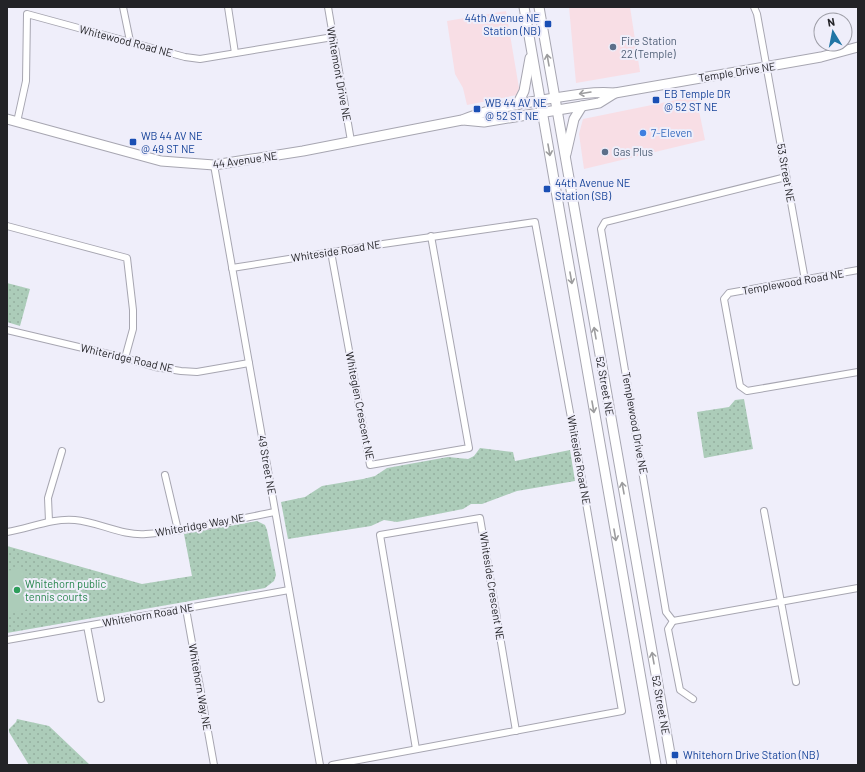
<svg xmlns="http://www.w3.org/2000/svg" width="865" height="772" font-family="Barlow,sans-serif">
<defs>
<pattern id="green-dots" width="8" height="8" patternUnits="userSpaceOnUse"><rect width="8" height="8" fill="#acccb9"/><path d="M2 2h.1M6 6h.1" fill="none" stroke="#94af9f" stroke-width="1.8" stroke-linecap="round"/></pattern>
</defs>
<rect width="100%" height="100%" fill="#efeefa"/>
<g fill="#f8dee5">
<path d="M569 7H630L640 72 576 83Z"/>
<path d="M506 11 519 88 517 95 467 105 463 88 455 74 447 21Z"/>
<path d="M696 96 705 140 584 169 579 134 583 119Z"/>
</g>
<g fill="url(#green-dots)">
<path d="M7 283 30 289 20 326 7 322Z"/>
<path d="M744 399 753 449 704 458 697 412 729 407 735 400Z"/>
<path d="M480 448 513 452 515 461 570 450 575 481 517 491 482 504H471L463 509 397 522 384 520 371 526 288 539 281 502 305 497 322 486 363 479 375 476 387 468 448 457 468 459 474 456Z"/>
<path d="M257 521 265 525 267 530 276 575 274 581 265 588 7 633V546L142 584 192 576 184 534Z"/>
<path d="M17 719 49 726 90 765H29L9 732V729L16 722Z"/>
</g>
<path fill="#acccb9" d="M22 568 30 609 7 613V571Z"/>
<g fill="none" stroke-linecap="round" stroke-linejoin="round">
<g stroke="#a7a6b1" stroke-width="8">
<g id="street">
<path d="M123 7 130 41"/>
<path d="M228 7 235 53"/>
<path d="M328 7 351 141"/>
<path d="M754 7 757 14 805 280"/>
<path d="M17 122 26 81 27 14 185 57 200 59 333 37"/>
<path d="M214 165 320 765"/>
<path d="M7 226 127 258 133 310V329L125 358"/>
<path d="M331 252 370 465 469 448 431 236"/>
<path d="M232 268 383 244 535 222 576 445 622 711 332 765"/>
<path d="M858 270 729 293 724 299 740 386 747 391 858 372"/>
<path d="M7 330 125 358 155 367 181 371 197 372 249 363"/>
<path d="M165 475 178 530"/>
<path d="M764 511 796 682"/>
<path d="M49 521 48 498 62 451"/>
<path d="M7 532C31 528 51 518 75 520 99 522 122 536 146 534 190 531 233 520 275 512"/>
<path d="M186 609 214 765"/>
<path d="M673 621 666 612 601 229 605 222 786 177"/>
<path d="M673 621 858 588"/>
<path d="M673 621 668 629 680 690 693 699"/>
<path d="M87 626 101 699"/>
<path d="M7 640 289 590"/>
<path d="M416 749 380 535 480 518 516 731"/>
</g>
</g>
<g stroke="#a7a6b1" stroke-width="11">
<g id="secondary">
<path d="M524 7 656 765"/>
<path d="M539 7 672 765"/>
<path d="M517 105 524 91 530 58"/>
<path d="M7 119 161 161 214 165 303 151 462 120C488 109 514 105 542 100 567 96 590 91 615 93L821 57 858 47"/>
<path d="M463 120 484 122 582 106 599 103 615 93"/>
<path d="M566 154 574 119 582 106"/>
</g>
</g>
<use href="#street" stroke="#fff" stroke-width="6"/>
<use href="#secondary" stroke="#fff" stroke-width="9"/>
</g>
<defs><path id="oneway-shaft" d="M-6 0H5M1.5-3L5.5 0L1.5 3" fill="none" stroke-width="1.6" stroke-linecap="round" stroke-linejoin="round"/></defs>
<g stroke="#9c9c9e">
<use href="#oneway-shaft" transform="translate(548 60) rotate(-100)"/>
<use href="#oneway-shaft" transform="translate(585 93) rotate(171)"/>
<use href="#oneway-shaft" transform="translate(549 150) rotate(80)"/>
<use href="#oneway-shaft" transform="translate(571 278) rotate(80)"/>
<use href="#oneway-shaft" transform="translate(595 333) rotate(-100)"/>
<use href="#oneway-shaft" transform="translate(593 407) rotate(80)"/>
<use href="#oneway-shaft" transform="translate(623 488) rotate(-100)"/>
<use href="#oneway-shaft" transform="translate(615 535) rotate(80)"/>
<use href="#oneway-shaft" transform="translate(653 658) rotate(-100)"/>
</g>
<g fill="#1a4fb4" stroke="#efeefa" stroke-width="1.5">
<rect x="544" y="20" width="8" height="8" rx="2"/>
<rect x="652" y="96" width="8" height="8" rx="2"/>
<rect x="473" y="105" width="8" height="8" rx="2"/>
<rect x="129" y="138" width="8" height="8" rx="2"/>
<rect x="543" y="185" width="8" height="8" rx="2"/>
<rect x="671" y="751" width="8" height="8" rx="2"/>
</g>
<g fill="#5c6f8a" stroke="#efeefa" stroke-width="1.5">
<circle cx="613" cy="47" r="4"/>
<circle cx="605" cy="152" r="4"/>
</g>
<circle fill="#3f7fe0" stroke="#efeefa" stroke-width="1.5" cx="643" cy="133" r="4"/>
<circle fill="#2e9e5b" stroke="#efeefa" stroke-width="1.5" cx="17" cy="590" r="4"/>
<g text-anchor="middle" stroke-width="4" stroke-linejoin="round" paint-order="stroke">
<g font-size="11" fill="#164399" stroke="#efeefa" text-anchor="start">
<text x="540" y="22" text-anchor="end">44th Avenue NE<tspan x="540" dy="13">Station (NB)</tspan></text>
<text x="664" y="98">EB Temple DR<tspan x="664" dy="13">@ 52 ST NE</tspan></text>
<text x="485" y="107">WB 44 AV NE<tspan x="485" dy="13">@ 52 ST NE</tspan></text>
<text x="141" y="140">WB 44 AV NE<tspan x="141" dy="13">@ 49 ST NE</tspan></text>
<text x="555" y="187">44th Avenue NE<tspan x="555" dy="13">Station (SB)</tspan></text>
<text x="683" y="759">Whitehorn Drive Station (NB)</text>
</g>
<g font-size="11" fill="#232327" stroke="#efeefa">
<text transform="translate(126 41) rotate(15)" y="4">Whitewood Road NE</text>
<text transform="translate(737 72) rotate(-9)" y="4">Temple Drive NE</text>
<text transform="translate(339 74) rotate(80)" y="4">Whitemont Drive NE</text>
<text transform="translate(245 160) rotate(-8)" y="4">44 Avenue NE</text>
<text transform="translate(786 173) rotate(80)" y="4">53 Street NE</text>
<text transform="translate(336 251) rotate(-9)" y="4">Whiteside Road NE</text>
<text transform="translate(793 282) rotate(-10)" y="4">Templewood Road NE</text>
<text transform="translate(127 358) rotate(13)" y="4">Whiteridge Road NE</text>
<text transform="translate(605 386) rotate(80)" y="4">52 Street NE</text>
<text transform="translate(360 406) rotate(79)" y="4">Whiteglen Crescent NE</text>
<text transform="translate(635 423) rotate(80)" y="4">Templewood Drive NE</text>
<text transform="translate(579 460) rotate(80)" y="4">Whiteside Road NE</text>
<text transform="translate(267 465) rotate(80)" y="4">49 Street NE</text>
<text transform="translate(200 525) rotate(-10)" y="4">Whiteridge Way NE</text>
<text transform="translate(492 586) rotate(81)" y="4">Whiteside Crescent NE</text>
<text transform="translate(148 615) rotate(-10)" y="4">Whitehorn Road NE</text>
<text transform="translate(200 687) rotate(80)" y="4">Whitehorn Way NE</text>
<text transform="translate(661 705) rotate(80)" y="4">52 Street NE</text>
</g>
<g font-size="11" fill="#4e5e75" stroke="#efeefa" text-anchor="start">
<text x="621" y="45">Fire Station<tspan x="621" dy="13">22 (Temple)</tspan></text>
<text x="613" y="156">Gas Plus</text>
</g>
<g font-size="11" fill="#366cbe" stroke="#efeefa" text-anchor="start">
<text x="651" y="137">7-Eleven</text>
</g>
<g font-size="11" fill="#27864d" stroke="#efeefa" text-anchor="start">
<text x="25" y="588">Whitehorn public<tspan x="25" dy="13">tennis courts</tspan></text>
</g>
</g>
<rect width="865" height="772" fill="none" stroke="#232327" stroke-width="16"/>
<g transform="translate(833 32) rotate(350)"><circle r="19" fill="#efeefa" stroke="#9d9da6"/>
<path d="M0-3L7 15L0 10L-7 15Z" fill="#2075a5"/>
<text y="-6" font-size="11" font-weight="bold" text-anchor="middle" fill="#232327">N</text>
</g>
</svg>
